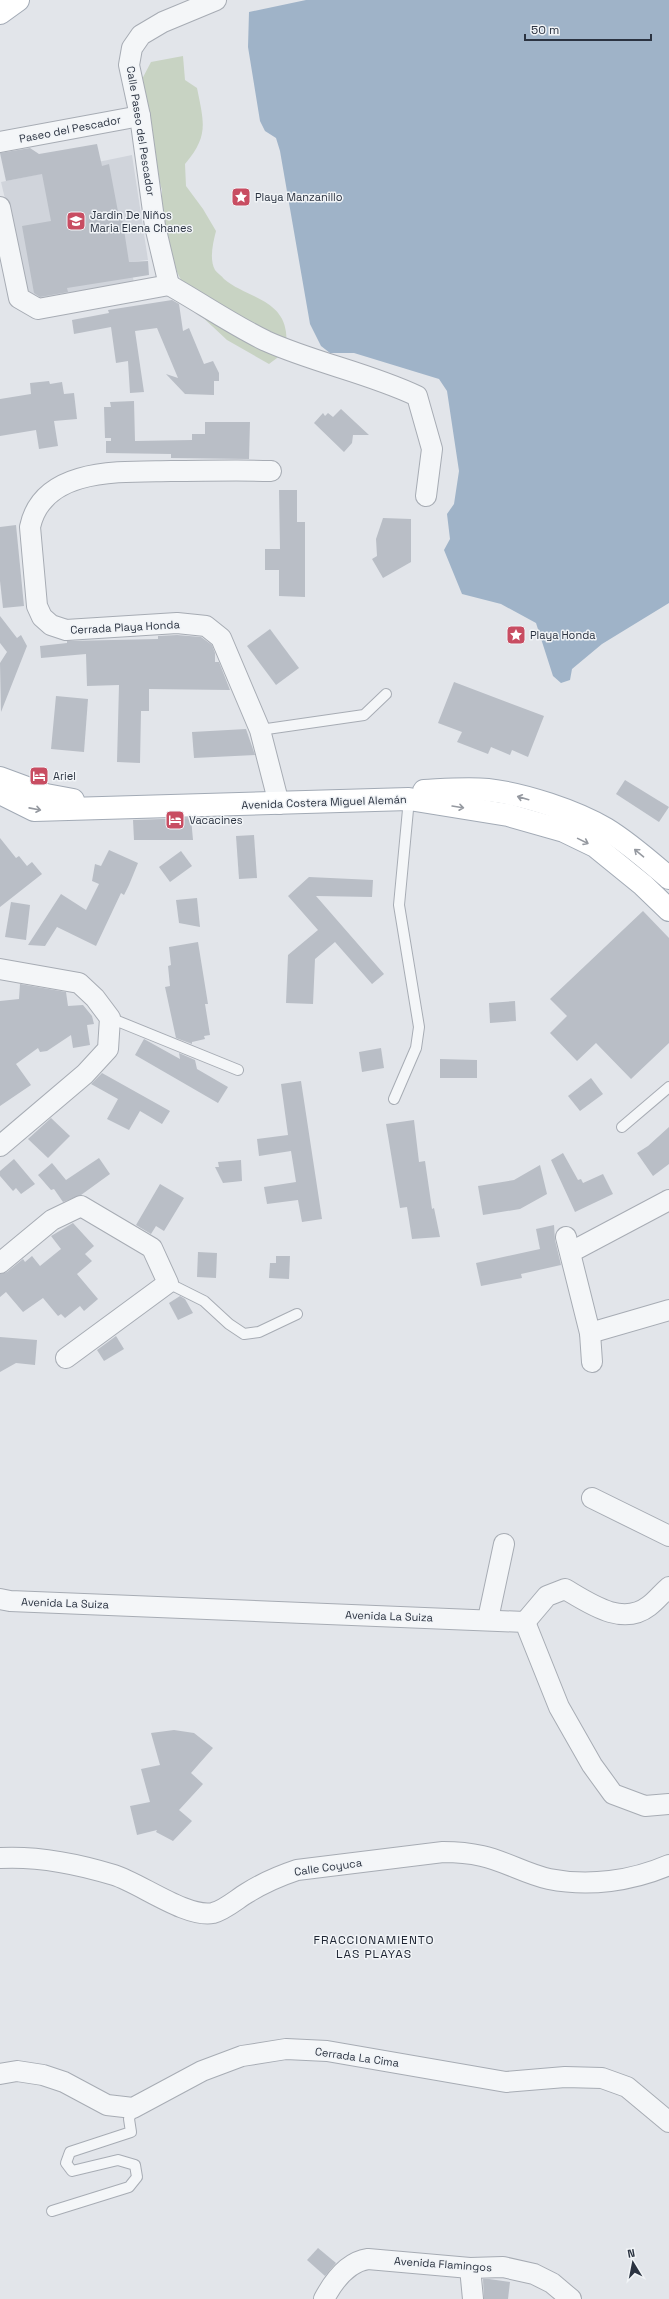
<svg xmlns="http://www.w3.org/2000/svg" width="669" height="2299" font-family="'Space Grotesk',sans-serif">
<rect width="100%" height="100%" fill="#e2e5ea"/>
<path fill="#d0d4db" d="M132 155 148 260 129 262 135 286 39 305 29 299 1 182Z"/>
<path fill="#c8d3c3" d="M183 56 185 80 197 88C204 123 209 136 185 164L186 186 203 209 216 231C213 243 209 259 215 270 217 273 222 276 224 279 245 297 282 299 286 332 288 351 284 353 269 364L227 340 197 312 177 272 162 221V190L152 155 140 83 151 62Z"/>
<path fill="#9fb3c8" d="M306 0H669V603L602 644 572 669 570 680 561 683 553 676 536 623 501 604 462 594 444 550 450 539 447 514 454 504 459 471 447 391 439 379 354 353H330L321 346 310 324 280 151 276 138 265 131 260 121 248 47 249 12Z"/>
<g fill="#b9bec6">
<path d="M97 144 102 166 109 164 119 217H122L129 262 148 261 149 275 67 288 68 292 40 297 34 293 22 226 51 221 42 174 6 181 0 153 30 148 39 154Z"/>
<path d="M172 300 179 304 183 331 189 328 204 364 213 361 219 373V381H214V395L185 394 166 374 178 378 157 328 135 331 144 392 130 393 128 361 116 363 111 327 74 334 72 320 109 313 108 310Z"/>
<path d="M49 381 50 384 62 382 64 394 74 393 77 419 54 421 58 446 39 449 36 430 0 436V399L31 394 30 383Z"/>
<path d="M134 401 135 441 192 440V434H205V422H250L249 459 171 458V454L106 453V441H111V438H105L104 407H111L110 402Z"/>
<path d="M341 409 369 435H353L352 443 344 452 314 423 323 413 325 416 328 413 333 417Z"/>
<path d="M279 490H297V522H305V597L279 596V570H265V549H280Z"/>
<path d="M383 518 411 519V562L383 578 372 559 377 556 376 539Z"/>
<path d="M16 525 24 606 3 608 0 581V527Z"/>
<path d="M0 616 17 638 21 635 27 646 1 712 0 663 7 652 0 643Z"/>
<path d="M270 629 299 668 276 685 247 646Z"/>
<path d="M177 635 201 637 212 645 215 653V662H219L230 690 149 689V711H141L140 763 117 762 119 685 87 686 86 654 41 658 40 646 67 643V641L158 639V636Z"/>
<path d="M454 682 544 716 528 757 512 750 510 755 491 747 488 754 457 742 462 732 438 723Z"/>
<path d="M56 696 88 699 84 752 51 749Z"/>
<path d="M246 729 255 755 194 758 192 732Z"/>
<path d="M625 780 669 807 659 822 616 794Z"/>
<path d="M191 818 193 840H134L133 820Z"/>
<path d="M254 835 257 878 239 879 236 836Z"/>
<path d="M0 838 16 858 19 856 27 866 32 862 42 874 0 907Z"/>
<path d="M109 850 138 863 129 885 124 895 121 893 96 946 57 927 45 946 28 945 61 894 86 910 99 884 92 881 95 864 101 866Z"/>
<path d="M181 851 192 866 170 882 159 867Z"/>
<path d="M309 877 373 880 372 897 316 896 384 974 372 984 335 942 315 959 313 1004 286 1003 288 955 318 930 288 896Z"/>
<path d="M197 898 200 927 179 923 176 900Z"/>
<path d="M11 902 30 905 26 940 5 937Z"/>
<path d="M643 911 669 938V1043L631 1079 596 1043 577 1061 550 1033 567 1016 550 999Z"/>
<path d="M198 942 208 1004H205L210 1035 204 1036 205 1039 192 1042V1044L176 1038 165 987 170 986 168 966 171 965 169 947Z"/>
<path d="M20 984 66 992 68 1006 83 1005 92 1016 94 1024 87 1025 90 1045 73 1048 71 1035 47 1051 40 1052 38 1048 16 1064 31 1085 0 1106V1001L19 999Z"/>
<path d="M515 1001 516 1021 490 1023 489 1003Z"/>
<path d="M144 1039 180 1059 179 1053 195 1060 197 1069 228 1087 218 1103 135 1055Z"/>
<path d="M381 1048 384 1068 362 1072 359 1052Z"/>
<path d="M440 1059 477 1060V1078H440Z"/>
<path d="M102 1073 170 1111 162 1124 140 1111 129 1130 107 1119 118 1099 91 1084Z"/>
<path d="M591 1078 603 1094 580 1111 568 1096Z"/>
<path d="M301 1081 322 1219 302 1222 298 1200 267 1204 264 1187 296 1182 291 1151 259 1156 257 1139 288 1135 281 1084Z"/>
<path d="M51 1118 70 1136 48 1158 28 1139Z"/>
<path d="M414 1120 419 1162 425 1161 432 1209 434 1208 440 1237 412 1239 407 1207 400 1208 386 1124Z"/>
<path d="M669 1127V1164L653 1176 637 1153 648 1146Z"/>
<path d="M563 1153 578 1180 581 1179 583 1183 603 1174 613 1194 575 1212 551 1160Z"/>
<path d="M99 1158 110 1174 81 1195 63 1202 54 1189 51 1190 38 1175 52 1163 66 1180Z"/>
<path d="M14 1159 35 1184 21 1194 16 1188 13 1191 0 1176V1171Z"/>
<path d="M241 1160 242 1181 223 1183 215 1167H219L218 1162Z"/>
<path d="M540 1165 547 1194 520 1209 483 1215 478 1186 514 1180Z"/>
<path d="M160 1184 184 1198 164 1231 156 1226 151 1234 136 1225Z"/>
<path d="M73 1223 94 1246 85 1254 92 1261 77 1274 98 1299 84 1311 80 1306 65 1318 61 1314 58 1316 43 1298 23 1312 6 1292 0 1297V1274L7 1272 23 1259 25 1262 32 1256 40 1266 61 1249 51 1236Z"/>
<path d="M554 1225 555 1240 561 1265 521 1274 522 1278 481 1286 476 1263 540 1249 536 1229Z"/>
<path d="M198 1252 217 1253 216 1278 197 1277Z"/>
<path d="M276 1256H290L289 1279 269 1278 270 1263H276Z"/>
<path d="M180 1296 185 1299 193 1313 178 1320 169 1303Z"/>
<path d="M116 1336 124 1349 104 1361 97 1350Z"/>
<path d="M0 1337 37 1340 35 1365 16 1363 0 1372Z"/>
<path d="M174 1730 194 1733 213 1748 191 1773 203 1784 179 1810 192 1821 173 1841 156 1832 157 1830 137 1835 130 1806 150 1802 141 1769 160 1765 151 1733Z"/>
<path d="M318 2248 336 2263 325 2276 307 2260Z"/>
<path d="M489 2279 510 2282 508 2299H484L483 2279Z"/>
</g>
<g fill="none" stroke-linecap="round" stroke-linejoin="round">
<g stroke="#a7acb4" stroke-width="12">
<g id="lane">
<path d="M260 730 364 715 386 694"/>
<path d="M110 1018 238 1070"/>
<path d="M394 1099 416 1048 419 1027 399 905 409 799"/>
<path d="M622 1127 669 1087"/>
<path d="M168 1283 204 1301 229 1324 244 1334 259 1332 297 1314"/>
<path d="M52 2211 129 2187 137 2177 135 2165 118 2160 72 2171 66 2163 70 2152 131 2132 129 2119 133 2108"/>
</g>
</g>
<g stroke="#a7acb4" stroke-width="22">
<g id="street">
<path d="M0 142 140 116"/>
<path d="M0 207 19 298 38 309 169 285"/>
<path d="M169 285C201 303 233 325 266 341 315 363 369 373 417 396L432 449 426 496"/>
<path d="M169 285 155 226 140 116 129 65 132 48 141 35 163 22 216 0"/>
<path d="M271 471C238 470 204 471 171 471 123 472 43 466 30 527L37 606 42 617 51 625 66 630 177 623 206 626 221 638 260 730 279 804"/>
<path d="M0 969 79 983 95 998 110 1018 108 1049 85 1074 0 1146"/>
<path d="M566 1237 590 1333 592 1362"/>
<path d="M571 1252 669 1200"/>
<path d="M0 1263 52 1220 81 1206 152 1248 168 1283 66 1358"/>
<path d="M590 1333 669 1310"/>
<path d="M592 1498 669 1536"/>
<path d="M0 1599 10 1601 525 1622 559 1707 592 1765 613 1794 645 1806 669 1804"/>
<path d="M488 1619 504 1544"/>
<path d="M525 1622 547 1596 565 1589C589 1603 622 1627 649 1606 656 1601 662 1593 669 1587"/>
<path d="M0 1858C37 1856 78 1864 114 1875 140 1883 186 1918 213 1913 225 1910 237 1899 247 1893 263 1883 279 1876 297 1870L443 1852C456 1852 469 1853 482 1856 505 1861 526 1874 549 1879 589 1887 632 1881 669 1865"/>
<path d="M0 2074 17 2071 43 2075 64 2082 107 2105 133 2108 202 2071 242 2056 286 2049 327 2051 506 2082 565 2077 602 2078 627 2087 669 2122"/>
<path d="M470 2268 473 2299"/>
<path d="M324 2299C333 2282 347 2262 368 2259L470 2268 503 2267 534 2274 552 2283 571 2299"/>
</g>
</g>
<g stroke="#a2aab5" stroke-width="24">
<g id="primary">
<path d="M0 13 18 0"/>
<path d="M0 778 46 795 73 800"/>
<path d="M424 791C445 790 467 788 488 790 524 794 575 811 606 829 629 843 649 861 669 878"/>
<path d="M0 793 34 810 409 799 508 815 564 831 595 846 643 885 669 910"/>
</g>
</g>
<use href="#lane" stroke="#f4f6f8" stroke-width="10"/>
<use href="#street" stroke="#f4f6f8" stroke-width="20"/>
<use href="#primary" stroke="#fff" stroke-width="22"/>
</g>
<defs><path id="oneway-shaft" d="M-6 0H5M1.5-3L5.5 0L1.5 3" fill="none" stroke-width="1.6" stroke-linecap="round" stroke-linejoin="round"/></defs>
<g stroke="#9599a0">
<use href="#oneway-shaft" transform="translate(523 798) rotate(-164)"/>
<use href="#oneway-shaft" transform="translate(458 807) rotate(9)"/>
<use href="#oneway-shaft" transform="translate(35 809) rotate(11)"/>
<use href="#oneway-shaft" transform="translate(583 841) rotate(26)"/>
<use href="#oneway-shaft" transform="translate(639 853) rotate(-140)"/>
</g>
<defs>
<g id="sight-square" transform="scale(1)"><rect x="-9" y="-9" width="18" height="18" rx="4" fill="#c84d62" stroke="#f1f4f7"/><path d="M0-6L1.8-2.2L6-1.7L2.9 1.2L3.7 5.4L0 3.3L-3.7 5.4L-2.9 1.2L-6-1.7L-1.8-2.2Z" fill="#fff"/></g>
<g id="school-square" transform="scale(1)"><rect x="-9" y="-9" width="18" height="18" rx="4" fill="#c84d62" stroke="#f1f4f7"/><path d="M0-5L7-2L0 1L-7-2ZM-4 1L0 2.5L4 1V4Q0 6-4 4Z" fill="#fff"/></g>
<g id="hotel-square" transform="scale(1)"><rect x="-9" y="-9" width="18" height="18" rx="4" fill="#c84d62" stroke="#f1f4f7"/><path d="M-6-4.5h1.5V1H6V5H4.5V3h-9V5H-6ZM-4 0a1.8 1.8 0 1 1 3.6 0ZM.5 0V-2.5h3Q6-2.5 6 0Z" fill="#fff"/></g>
</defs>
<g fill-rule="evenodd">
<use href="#sight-square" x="241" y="197"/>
<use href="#school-square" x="76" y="221"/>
<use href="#sight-square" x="516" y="635"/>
<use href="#hotel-square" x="39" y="776"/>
<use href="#hotel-square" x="175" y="820"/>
</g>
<g text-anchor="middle" stroke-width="3" stroke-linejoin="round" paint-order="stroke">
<g font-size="11" fill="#2b3341" stroke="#f1f4f7">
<text transform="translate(70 129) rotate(-11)" y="4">Paseo del Pescador</text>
<text transform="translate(141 131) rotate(81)" y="4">Calle Paseo del Pescador</text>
<text transform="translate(125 627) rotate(-3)" y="4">Cerrada Playa Honda</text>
<text transform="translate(324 802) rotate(-2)" y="4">Avenida Costera Miguel Alemán</text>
<text transform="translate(65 1603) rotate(2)" y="4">Avenida La Suiza</text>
<text transform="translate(389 1616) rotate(2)" y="4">Avenida La Suiza</text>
<text transform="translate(328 1867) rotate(-8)" y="4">Calle Coyuca</text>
<text transform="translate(357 2057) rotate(8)" y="4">Cerrada La Cima</text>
<text transform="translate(443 2264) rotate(4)" y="4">Avenida Flamingos</text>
</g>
<g font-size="11" fill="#2b3341" stroke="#f1f4f7" text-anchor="start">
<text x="255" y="201">Playa Manzanillo</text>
<text x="90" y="219">Jardin De Niños<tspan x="90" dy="13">Maria Elena Chanes</tspan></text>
<text x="530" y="639">Playa Honda</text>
<text x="53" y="780">Ariel</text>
<text x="189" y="824">Vacacines</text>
</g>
<g font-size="12" letter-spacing="1" fill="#1d2432" stroke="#f1f4f7">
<text x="374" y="1944">FRACCIONAMIENTO<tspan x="374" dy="14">LAS PLAYAS</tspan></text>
</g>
</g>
<g transform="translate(633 2263) rotate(350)" stroke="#f1f4f7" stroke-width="3" paint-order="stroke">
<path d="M0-3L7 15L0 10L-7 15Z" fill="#2b3341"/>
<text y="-6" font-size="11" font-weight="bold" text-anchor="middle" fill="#2b3341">N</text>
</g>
<path d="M525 34v6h126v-6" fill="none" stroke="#2b3341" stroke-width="2"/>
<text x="531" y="34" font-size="12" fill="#2b3341" stroke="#f1f4f7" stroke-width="3" paint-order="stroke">50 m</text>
</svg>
